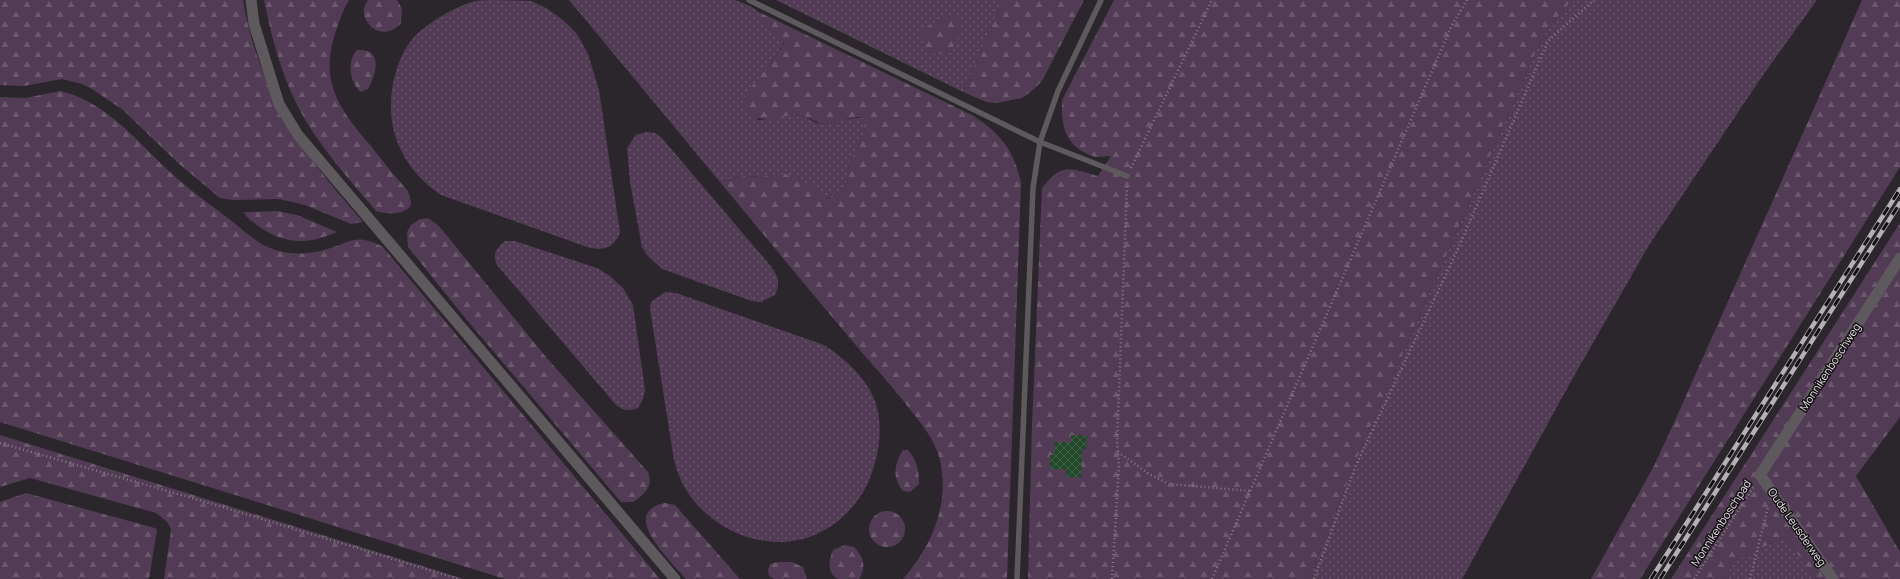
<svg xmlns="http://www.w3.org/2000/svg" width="1900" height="579" font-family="Manrope,sans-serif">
<defs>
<pattern id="grass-dots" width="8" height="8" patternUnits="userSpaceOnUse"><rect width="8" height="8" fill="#523c55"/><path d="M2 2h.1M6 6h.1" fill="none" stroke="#6b586d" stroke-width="1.8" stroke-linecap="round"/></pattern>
<pattern id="forest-firs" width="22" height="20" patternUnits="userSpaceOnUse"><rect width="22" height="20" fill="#523c55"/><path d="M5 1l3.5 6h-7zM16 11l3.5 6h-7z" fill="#6b586d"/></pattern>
<pattern id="building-cross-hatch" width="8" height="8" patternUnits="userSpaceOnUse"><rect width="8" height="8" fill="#204829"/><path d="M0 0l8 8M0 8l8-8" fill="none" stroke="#406248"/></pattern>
</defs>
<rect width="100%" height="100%" fill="#2b252c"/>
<g fill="url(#grass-dots)">
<path d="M495 0 531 1 546 8 563 20 577 34 588 54 599 90 620 233C613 249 603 251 587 247L441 195C401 168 383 126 394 79 398 63 404 47 416 35 429 22 458 5 476 1 482 0 489 0 495 0Z"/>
<path d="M569 0H735C742 3 753 6 758 12 770 25 767 32 785 41L768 67 757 120C770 120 782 114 794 114 805 114 813 124 823 124 839 124 850 116 866 118L864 133 849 165 846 183 840 191 825 199 820 193 775 174 762 177 744 176 720 182Z"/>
<path d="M776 0H1003L963 92Z"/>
<path d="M1572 0H1817L1763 75 1649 245 1574 376 1462 579H1309L1361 448 1541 40 1550 26Z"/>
<path d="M646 132 655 133 661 137 769 264C778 276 781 281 775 295L761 302 752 301 662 269 647 255 642 247 630 182 627 148 636 135Z"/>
<path d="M505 241H515L597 268 610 276 623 288 633 305 645 390 643 399 638 408C629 411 623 411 616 405L497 265C492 254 496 249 505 241Z"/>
<path d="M665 292 676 293 824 345C844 358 861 373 872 394 882 414 881 439 876 459 873 468 871 477 867 485 838 541 777 558 723 526 697 509 682 491 674 460L650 309 651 302Z"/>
<path d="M1785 537 1816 579H1724L1734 561Z"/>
</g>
<g fill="url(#forest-firs)">
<path d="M0 0H243C252 57 278 114 313 161 328 182 346 202 363 222L351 224 305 205 279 199 233 200 220 198 178 163 123 110 92 89 82 84 62 79 24 86 0 85Z"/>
<path d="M264 0H349C344 8 340 19 337 28 318 80 338 108 371 146 383 161 395 177 408 191 409 195 411 200 411 204 407 216 384 214 376 211 348 178 317 144 297 105 281 73 271 35 264 0Z"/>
<path d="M368 0H397L402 9 401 23C381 46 353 18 368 0Z"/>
<path d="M1003 0H1084L1042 81 1033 90 1022 98 997 103 986 102 963 92Z"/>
<path d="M1114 0H1572L1550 26 1541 40 1361 448 1309 579H1028L1032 425 1042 188C1062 162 1069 168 1098 176L1111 156C1105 156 1098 158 1092 156 1065 146 1061 126 1062 100Z"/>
<path d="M1862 0H1900V167L1640 579H1591L1654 466 1673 425Z"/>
<path d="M757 11 972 115C1000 133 1014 150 1021 183L1007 579H903C932 546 950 504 940 460 934 437 919 421 905 403 887 380 867 359 848 336 805 285 763 234 720 182L744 176 762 177 775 174H785L814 187 826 199 840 191 846 183 849 165 864 133 865 118C848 115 845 123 830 124 817 125 808 115 795 114 791 114 787 116 783 117 767 120 756 121 743 111L741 106 745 94 768 67 785 42C772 34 765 25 757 11Z"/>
<path d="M956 16 961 19C962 31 956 51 942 54 938 54 932 53 928 53L921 32C932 21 941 18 956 16Z"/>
<path d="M357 50C384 48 376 74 368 89L361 92C349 83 347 60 357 50Z"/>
<path d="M61 91C106 102 137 141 169 171 189 190 211 205 233 222 244 231 257 243 270 248 287 255 307 255 324 250 350 243 355 232 383 247L660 579H505L0 422V97L25 98Z"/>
<path d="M277 211 297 215 337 232C307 245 284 245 257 225 252 221 246 218 244 212Z"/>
<path d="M428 218 439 226 546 357 648 472C654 487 644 494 633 502H621L466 319 408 247 407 232 411 225 420 219Z"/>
<path d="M1900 223V417L1856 476 1900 552V579H1816L1785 537 1734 561 1724 579H1671Z"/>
<path d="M0 435 464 579H164L171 530C170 522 162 518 156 513L30 478 0 487Z"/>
<path d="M903 450H908C917 460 919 471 919 484L910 492 903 491C892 478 894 464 903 450Z"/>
<path d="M26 493 155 528 157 530 149 579H0V502Z"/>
<path d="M665 503 675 505 740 579H686C675 566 634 527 649 511 654 506 658 504 665 503Z"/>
<circle cx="887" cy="529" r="18"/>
<path d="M845 545 854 547C863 557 867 566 859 579H838C826 573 829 560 833 550Z"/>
<path d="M778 562H792L803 567 807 579H774L769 576 768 570 770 564Z"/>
</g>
<path fill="url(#building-cross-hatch)" d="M1071 435 1087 436 1086 449H1082L1081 477H1066V469H1050V455H1054L1055 442 1071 443Z"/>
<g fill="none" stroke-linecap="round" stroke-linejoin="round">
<g stroke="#837e84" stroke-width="2.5" stroke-dasharray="1 3" stroke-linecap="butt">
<path d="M1131 168 1212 0"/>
<path d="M0 443 199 500 459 579"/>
<path d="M1118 452 1149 474 1169 484 1251 491"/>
<path d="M1112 579 1119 466 1117 443 1127 184"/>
<path d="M1212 579 1452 25 1467 0"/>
<path d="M1314 579 1356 465 1457 251 1548 41 1594 0"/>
<path d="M1694 579 1754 486"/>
<path d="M1750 579 1768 507"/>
</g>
<g stroke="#5d595d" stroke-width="5.5">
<path d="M749 0 1040 142 1127 176"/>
<path d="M1017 579 1033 188 1040 142 1058 91 1101 0"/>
</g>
<g stroke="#5d595d" stroke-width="11">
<path d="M251 0 254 24 279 104 298 135 675 579"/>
<path d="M1833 579 1760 475 1900 258"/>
</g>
<g stroke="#b5b0b6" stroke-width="4.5">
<g id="rail">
<path d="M1651 579 1900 189"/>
<path d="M1660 579 1900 203"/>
</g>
</g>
<use href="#rail" stroke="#120f12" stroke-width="3" stroke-dasharray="9" stroke-linecap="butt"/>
</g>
<g text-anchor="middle" stroke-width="3" stroke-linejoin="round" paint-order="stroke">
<g font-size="11" fill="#e7e3e8" stroke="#120f12">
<text transform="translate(1830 367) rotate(-57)" y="4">Monnikenboschweg</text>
<text transform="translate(1721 523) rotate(-57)" y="4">Monnikenboschpad</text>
<text transform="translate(1797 527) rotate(55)" y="4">Oude Leusderweg</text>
</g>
</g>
</svg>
